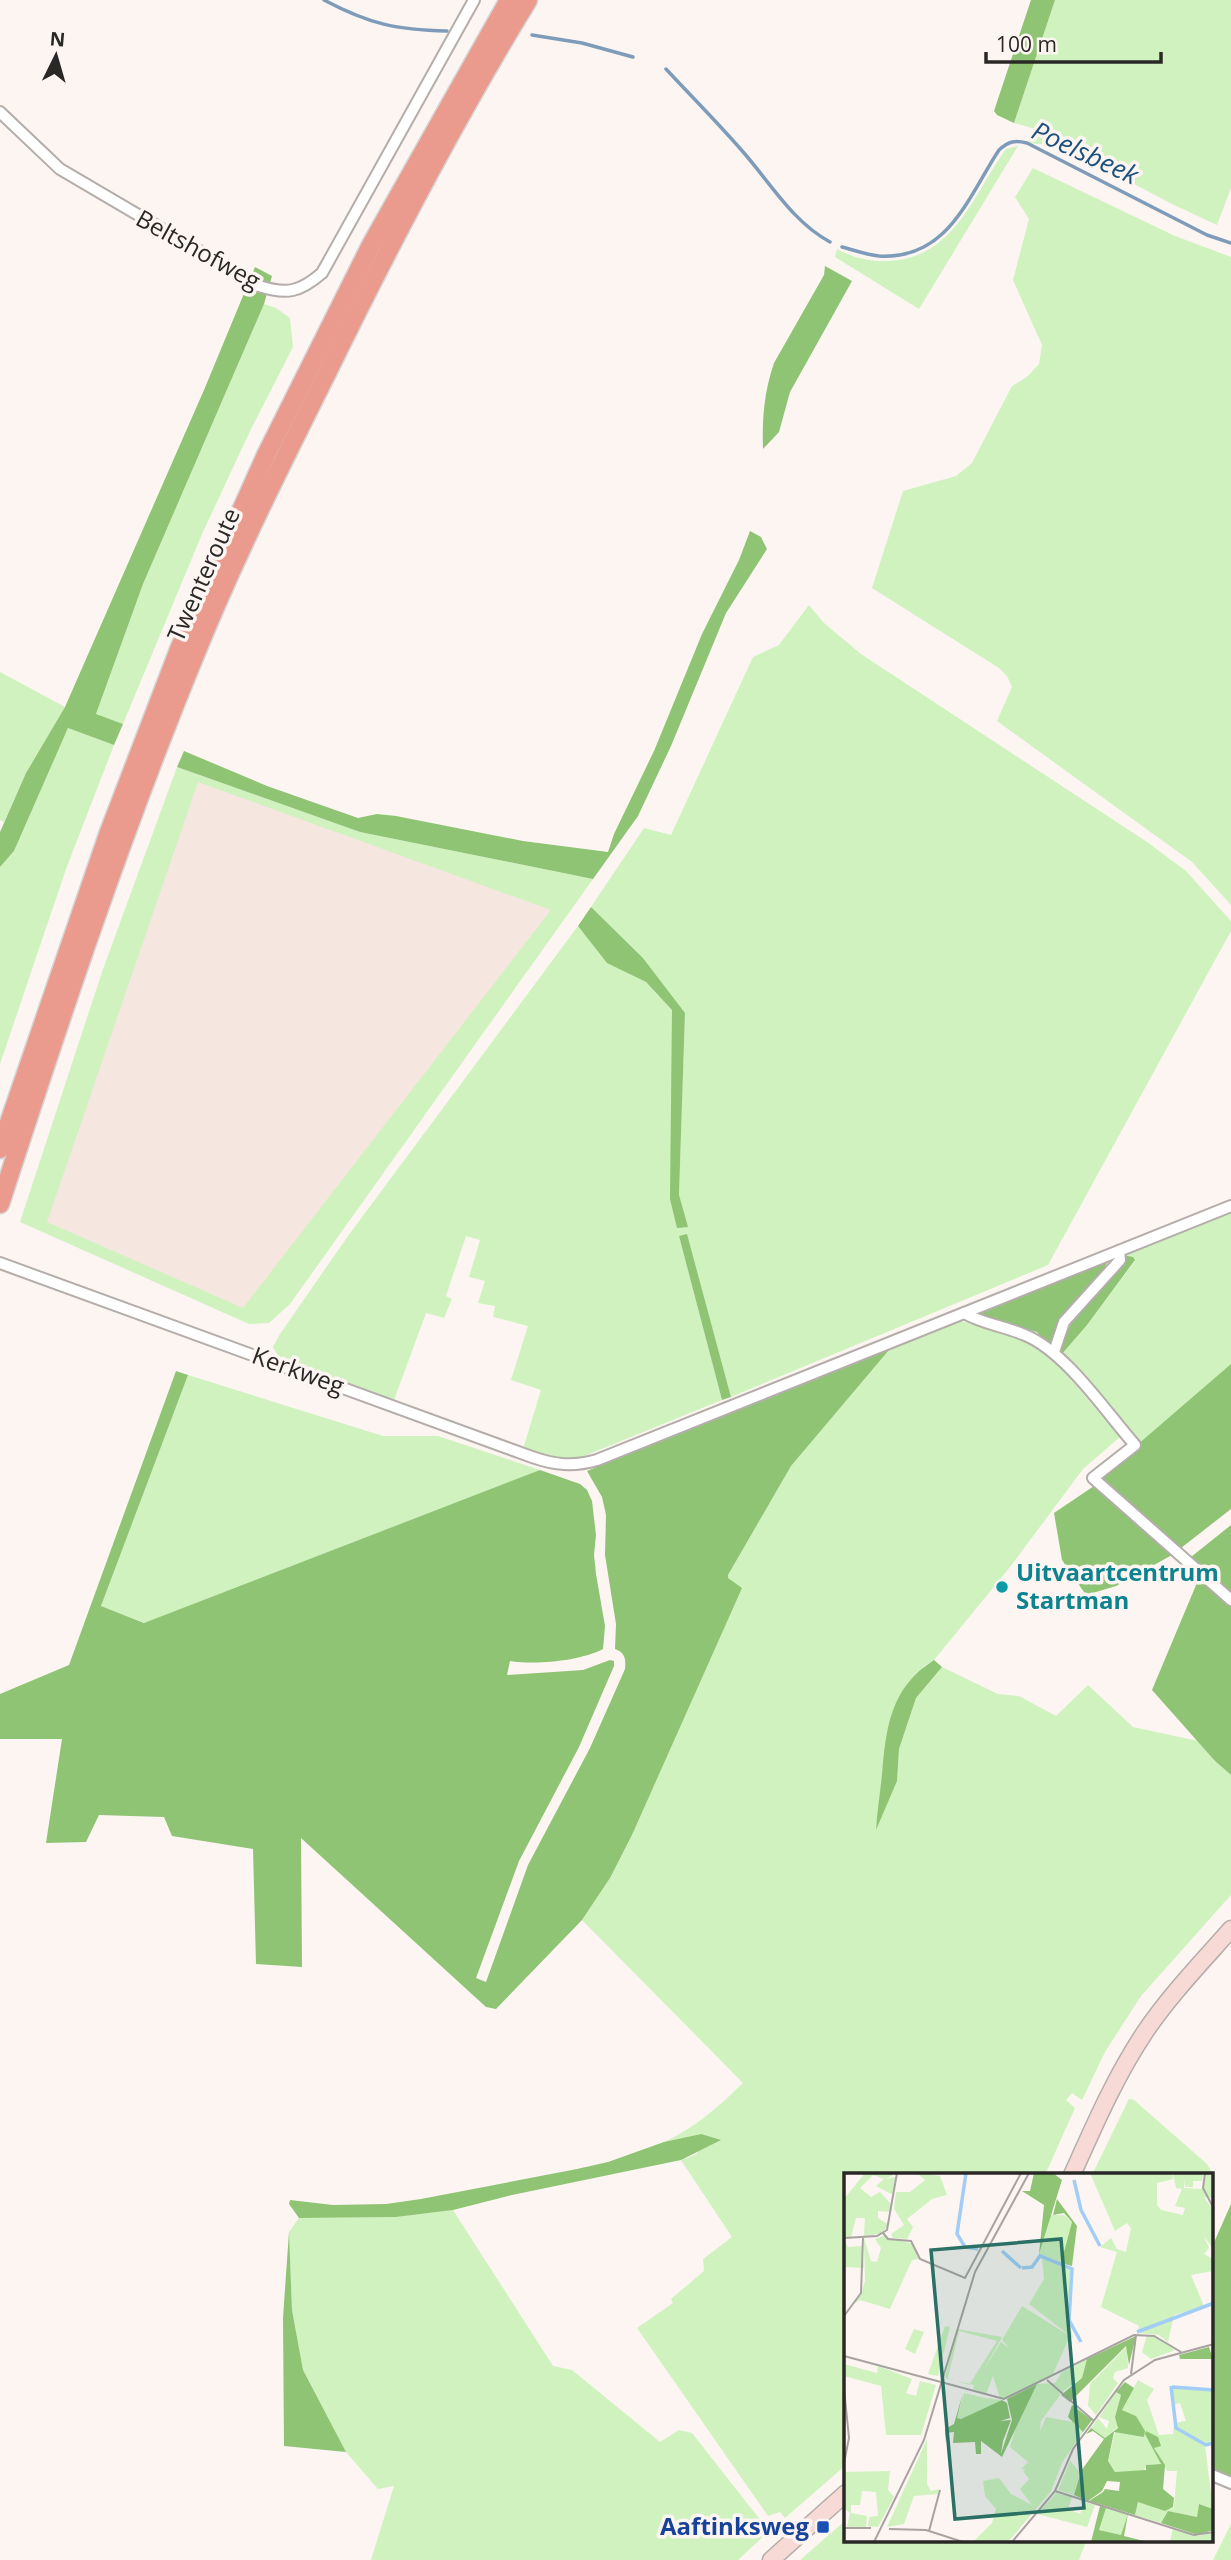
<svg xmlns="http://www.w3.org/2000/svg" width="1231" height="2560" font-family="'Open Sans',sans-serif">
<rect width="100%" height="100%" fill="#fcf5f2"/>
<path fill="#f5e6df" d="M198 781 552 910 243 1309 46 1222Z"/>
<g fill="#cff2bf" fill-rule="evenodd">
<path d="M1055 0H1231V188L1217 225 1172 204 1062 146 1027 143 1039 130 1014 123Z"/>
<path d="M1018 146 919 309 835 257 837 249C853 258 871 262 889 261 954 258 973 195 1006 149Z"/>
<path d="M1033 168 1175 236 1231 257V905L1192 862 997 721 1012 687 1007 676 999 668 872 588 903 491 956 476 972 463 1012 386 1027 377 1039 364 1042 345 1013 280 1029 219 1015 197Z"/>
<path d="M264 304 276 308 290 318 293 347 251 429 202 534 123 724 96 714 143 584Z"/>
<path d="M809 605 824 623 861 654 1147 842 1186 871 1231 921V931L1048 1265 731 1397 687 1235 679 1236 722 1400 567 1463 523 1449 541 1390 511 1380 528 1326 493 1317 495 1306 478 1303 485 1281 469 1277 480 1240 466 1236 446 1296 452 1299 444 1318 426 1313 394 1400 278 1356 273 1347 280 1334 348 1236 578 926 607 962 646 982 672 1010 679 1195 685 1013 643 958 591 907 644 828 671 835 753 657 779 645Z"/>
<path d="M0 672 65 707 26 773 4 822 0 820Z"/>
<path d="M68 728 114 745 66 869 0 1064V867L14 851Z"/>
<path d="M177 767 360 832 593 879 290 1304 269 1323 249 1324 20 1222 102 972ZM198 782 551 910 243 1308 47 1222Z"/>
<path d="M1231 1213V1364L1139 1445 1061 1355 1087 1325 1135 1261 1122 1255 1138 1247Z"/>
<path d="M961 1321 1024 1339 1048 1353 1120 1437 1083 1469 1010 1567 934 1660 924 1666 882 1779 876 1828 897 1781 899 1749 916 1698 942 1667 998 1694 1019 1696 1056 1716 1088 1685 1133 1727 1198 1741 1215 1761 1231 1775V1895L1141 1996 1105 2052 1082 2100 1072 2093 1066 2100 1075 2108 1045 2175H846V2465L785 2518 780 2512 768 2516 637 2328 673 2303 671 2299 704 2271 703 2259 732 2237 681 2160 697 2154 701 2134 664 2142C695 2128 718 2107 743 2083L582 1920 610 1878 632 1835 741 1589 728 1578V1575L791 1466 889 1350Z"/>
<path d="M188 1375 383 1436H438L540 1470 145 1623 101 1606Z"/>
<path d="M1129 2099 1134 2100 1207 2164C1210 2169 1214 2174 1212 2181V2175H1092Z"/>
<path d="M453 2210 553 2366 572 2370 660 2442 679 2430 692 2433 769 2531 738 2560H371L394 2486 378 2489 346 2452 303 2370 292 2310 289 2232 299 2218 396 2217Z"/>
<path d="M846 2520V2541H1086L1079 2560H800Z"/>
<path d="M1231 2524V2560H1213Z"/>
</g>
<g fill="#8ec473">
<path d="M1031 0H1055L1014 123 997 115 994 111Z"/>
<path d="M825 266 852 281 790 392 779 432 763 449C762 419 764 392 774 363L824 275Z"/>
<path d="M255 267 272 276 264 304 143 584 96 714 123 724 114 745 68 728 14 851 0 867V832L26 773 65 707 204 390Z"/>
<path d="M750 531 761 537 767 549 726 613 671 746 638 816 593 879 360 832 177 767 184 751 267 786 358 818 377 814 396 816 523 841 608 852 614 834 654 751 702 634 739 560Z"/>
<path d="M591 907 643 958 685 1013 679 1195 688 1227 677 1228 670 1199 672 1010 646 982 607 963 578 926Z"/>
<path d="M687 1234 731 1397 722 1400 679 1236Z"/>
<path d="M1122 1255 1133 1257 1135 1260 1087 1325 1061 1355C1063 1317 1094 1305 1112 1276 1116 1270 1119 1262 1122 1255Z"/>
<path d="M1107 1262 1104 1269C1084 1293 1055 1315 1050 1347L1037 1332 977 1315Z"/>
<path d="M889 1350 791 1466 728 1575V1578L742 1588 632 1835 610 1878 582 1920 496 2009 486 2007 301 1838 302 1967 256 1964 253 1849 172 1836 164 1817 99 1815 86 1842 46 1843 62 1739H0V1694L69 1665 176 1371 188 1375 101 1606 144 1623 540 1470 580 1484 587 1490 592 1501 596 1535 594 1555 596 1574 605 1626 603 1649C580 1661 536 1665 510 1661L507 1675 583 1670 610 1660 614 1661V1666L579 1747 519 1861 476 1978 486 1982 528 1865 590 1748 625 1669C626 1658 625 1653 615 1649L616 1624 605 1555 606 1515 602 1497 587 1471Z"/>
<path d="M1231 1364V1509L1181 1548 1100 1477Z"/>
<path d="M1094 1486 1172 1555 1116 1586 1086 1595 1062 1560 1054 1513Z"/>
<path d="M1231 1525V1592L1191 1557Z"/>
<path d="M1199 1578 1231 1605V1775L1215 1761 1152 1690Z"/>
<path d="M934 1660 942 1667 916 1698 899 1749 897 1781 876 1830C877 1812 880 1794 882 1775 886 1728 890 1688 934 1660Z"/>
<path d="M701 2134 721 2140 681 2160 512 2195 453 2210 396 2217 299 2218 289 2204 290 2200 333 2205 386 2204 421 2199 577 2169 608 2162 664 2142Z"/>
<path d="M1231 2204V2477L1212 2469V2247Z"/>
<path d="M289 2232 292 2310 303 2370 346 2452 284 2446 283 2318Z"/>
</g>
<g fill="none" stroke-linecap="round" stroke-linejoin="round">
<g stroke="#7e9cb9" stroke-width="3.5">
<path d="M324 0C369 24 397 30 447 31"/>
<path d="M532 35 582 43 633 57"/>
<path d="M666 69C692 97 719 124 744 153 771 184 793 222 830 242"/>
<path d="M842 247C854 250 867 255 879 256 948 260 968 197 999 150 1009 141 1015 140 1027 143L1207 235 1231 243"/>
</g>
<g stroke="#b4adaa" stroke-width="14">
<g id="minor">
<path d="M0 112 60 169 259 286C287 295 300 292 322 273L474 0"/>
<path d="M0 1263 532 1457C555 1465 573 1467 597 1460L1231 1206"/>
<path d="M964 1313C983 1324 1004 1326 1025 1335 1066 1352 1105 1411 1135 1445L1093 1478 1231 1600"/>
<path d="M1054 1352 1064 1322 1120 1260 1119 1251"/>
<path d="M1212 2475 1231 2483"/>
</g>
</g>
<g stroke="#b4adaa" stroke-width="19">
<g id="secondary">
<path d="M1072 2175C1094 2126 1115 2077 1145 2032 1170 1995 1201 1963 1231 1929"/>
<path d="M771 2560 846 2493"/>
</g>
</g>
<g stroke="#d4d4d4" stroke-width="21">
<g id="trunk">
<path d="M0 1149 109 832 180 647 266 455 371 245 509 0"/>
<path d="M0 1204C60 1019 121 835 195 655 234 559 281 465 327 373 389 246 454 121 528 0"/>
</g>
</g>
<use href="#minor" stroke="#fff" stroke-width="10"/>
<use href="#secondary" stroke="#f7dad5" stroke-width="16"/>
<use href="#trunk" stroke="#ea9b8e" stroke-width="18"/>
</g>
<circle fill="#0f9aa8" stroke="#fcf5f2" stroke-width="2.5" cx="1002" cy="1587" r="7"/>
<rect fill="#1a4fb4" stroke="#fcf5f2" stroke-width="2.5" x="816" y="2520" width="14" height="14" rx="3.5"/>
<g text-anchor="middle" stroke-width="7" stroke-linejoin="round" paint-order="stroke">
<g font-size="24" fill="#2a2827" stroke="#fcf5f2">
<text transform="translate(198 250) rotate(29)" y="8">Beltshofweg</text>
<text transform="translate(204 575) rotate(-66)" y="8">Twenteroute</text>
<text transform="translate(298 1371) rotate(20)" y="8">Kerkweg</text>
</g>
<g font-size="24" font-weight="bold" fill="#0d838f" stroke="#fcf5f2" text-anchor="start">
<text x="1016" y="1581">Uitvaartcentrum<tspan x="1016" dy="28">Startman</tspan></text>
</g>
<g font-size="24" font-weight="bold" fill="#164399" stroke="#fcf5f2" text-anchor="end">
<text x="809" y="2535">Aaftinksweg</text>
</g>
<g font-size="26" font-style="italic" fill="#1d517d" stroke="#fcf5f2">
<text transform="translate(1085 153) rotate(25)" y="9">Poelsbeek</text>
</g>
</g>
<g transform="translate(844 2173)">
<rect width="369" height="369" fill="#fcf5f2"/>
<path d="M21 0H52L42 6 51 4 49 22 32 13 40 6 29 2 16 15 27 24 36 19 48 32 47 39 34 38V45L45 52 36 61 20 63 21 45H12L7 64H0V26ZM73 0 96 3 103 22 88 26 63 46 69 54 63 66 49 65 47 61 60 52 50 36 52 19H66L81 7ZM246 0H328L329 6 313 10V32L317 37 339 42 341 35 331 33 338 16 332 15 329 0H359L358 8H349V14H341L340 6V15L358 16 362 0H369V25L360 24 369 37V76L360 63 365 75 360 81 369 86V98L347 102 360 133 330 142 324 169 315 162 293 160 317 149 294 158 295 153 257 134 273 79 256 74 267 65 273 76 282 79 287 55 283 50 271 58ZM204 42H220L228 49 217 90 195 81ZM39 63 69 71 75 86 68 87 46 136 16 127 5 134 17 122 21 108 20 65 27 88 33 89 37 75 31 66ZM0 67 4 74 18 73 20 95 0 94ZM198 85 228 98 224 144 229 165 185 131 200 106ZM178 133 226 163 209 201 160 226 156 225 149 203 142 221 129 216 130 212 101 205 113 156 158 164 140 196 157 169 165 175 158 167ZM115 158 153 168 125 212 104 205ZM101 153 106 154 94 203 84 201ZM70 156 80 159 71 181 61 176ZM303 162 311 164 331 177 307 186 298 179ZM283 173 284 195 271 199 269 205 274 210 252 242 244 233 246 211ZM243 186 238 205 219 218 197 248 196 258 202 244 229 249 239 259 219 288 207 318 164 369H129L148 350 152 336 141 323 139 308 155 305 167 321 188 332 176 316 185 306 179 298 182 296H177L184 289 166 274 178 236 193 211 211 210 218 199ZM0 191 33 200 34 193 68 206 62 220 72 223 76 208 92 212 77 262H42L37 213 0 203ZM294 207 310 216 303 227 315 262 329 261 330 250 342 248 336 230 328 232 327 214 369 217 367 272 330 254 361 273 369 336 355 331 353 344 324 338 317 350 291 342 294 329 321 337 330 335 333 298H323L316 285V291L303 292 299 298 271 299 264 288 271 259 300 263 292 243 278 237ZM272 219 277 222 271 244 275 253 261 265 247 255 254 245 263 256 265 248 255 244ZM120 220 141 225 158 227 118 246 113 245ZM83 266V311L87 318 95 316 94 321 70 323 60 351 43 354ZM226 288 236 299 230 322 214 317ZM46 298 44 317 50 324 34 354 24 353 25 344 34 343 32 319 18 318 16 332H7V340L23 343 22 354H3L6 340 0 335V299ZM305 303H319L317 322 304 321ZM212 320 228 324 224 336 236 341 241 329 251 332 243 354 193 341ZM262 335 284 341 277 362 255 357ZM329 355 355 363 369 359V369H326Z" fill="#cff2bf" fill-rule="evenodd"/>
<path d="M190 0H209L218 7 195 81 200 32 178 18H186ZM213 26 233 53 228 93 217 90 228 49 220 40 209 42ZM292 163 285 192 282 173 226 229 217 222 238 205 243 186ZM365 174 369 186H336L335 182ZM281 209 290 215 278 237 292 243 301 258 300 264 270 259 264 288 271 299 302 297V292L317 291 301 261 302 258 314 264 317 273 310 275 321 292 319 316 330 325 329 334 321 338 294 329 291 342 245 328 259 319 261 316 275 318 276 309 263 308 258 318 244 328 230 322 237 298 260 266 249 258 242 261 247 255 261 265 274 255 271 244 277 222 272 219ZM193 211 158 284 137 268V281H132L131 269 109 270 110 259 102 260 101 270V256L110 251 119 220 113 245 117 246 158 227 163 230 166 245 156 248 167 247 159 268 157 281 168 247 163 226ZM228 232 248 247 239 259 224 244ZM355 331 369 336V357L354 362 317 350 324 338 353 344ZM256 333 262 335 255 357 277 362 284 341 280 363 304 369H247Z" fill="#8ec473"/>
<path fill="none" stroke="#a2cdf7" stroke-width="3.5" d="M122 0 113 61 121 74 134 76M230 7 237 37 256 73M158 78 177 95M178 95 188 94 196 83 228 96 225 147 237 169M293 159 370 130M327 213 332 255 362 272 370 270M328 214 370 217"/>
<path fill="none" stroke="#a8a3a1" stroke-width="2" d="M361 0 359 15 370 36M39 60 44 66 67 68 76 86 121 105 177 0M0 65 33 63 43 57 53 0M0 143 17 120 19 65M0 183 160 226 290 162 310 163 337 179M287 201 292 162M203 207 250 248M0 216 5 265 0 290M211 318 350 362 370 359M0 355H27M45 356 82 357 119 369M85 358 96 317M30 369 80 267 131 99 185 0M168 369 211 318 229 276 280 207 311 187 370 171"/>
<path fill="#2b7065" fill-opacity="0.15" stroke="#2b7065" stroke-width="3.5" d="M217 66 240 335 111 346 87 77Z"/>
<rect width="369" height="369" fill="none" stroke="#2a2827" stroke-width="3.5"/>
</g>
<g transform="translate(56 56) rotate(5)" stroke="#fcf5f2" stroke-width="5" paint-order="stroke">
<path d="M0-5L12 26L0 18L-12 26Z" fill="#2a2827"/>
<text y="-10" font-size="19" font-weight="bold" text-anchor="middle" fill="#2a2827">N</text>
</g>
<path d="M986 52v10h175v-10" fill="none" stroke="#2a2827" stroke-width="3.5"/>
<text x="996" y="52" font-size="21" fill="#2a2827" stroke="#fcf5f2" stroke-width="5" paint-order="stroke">100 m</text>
</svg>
